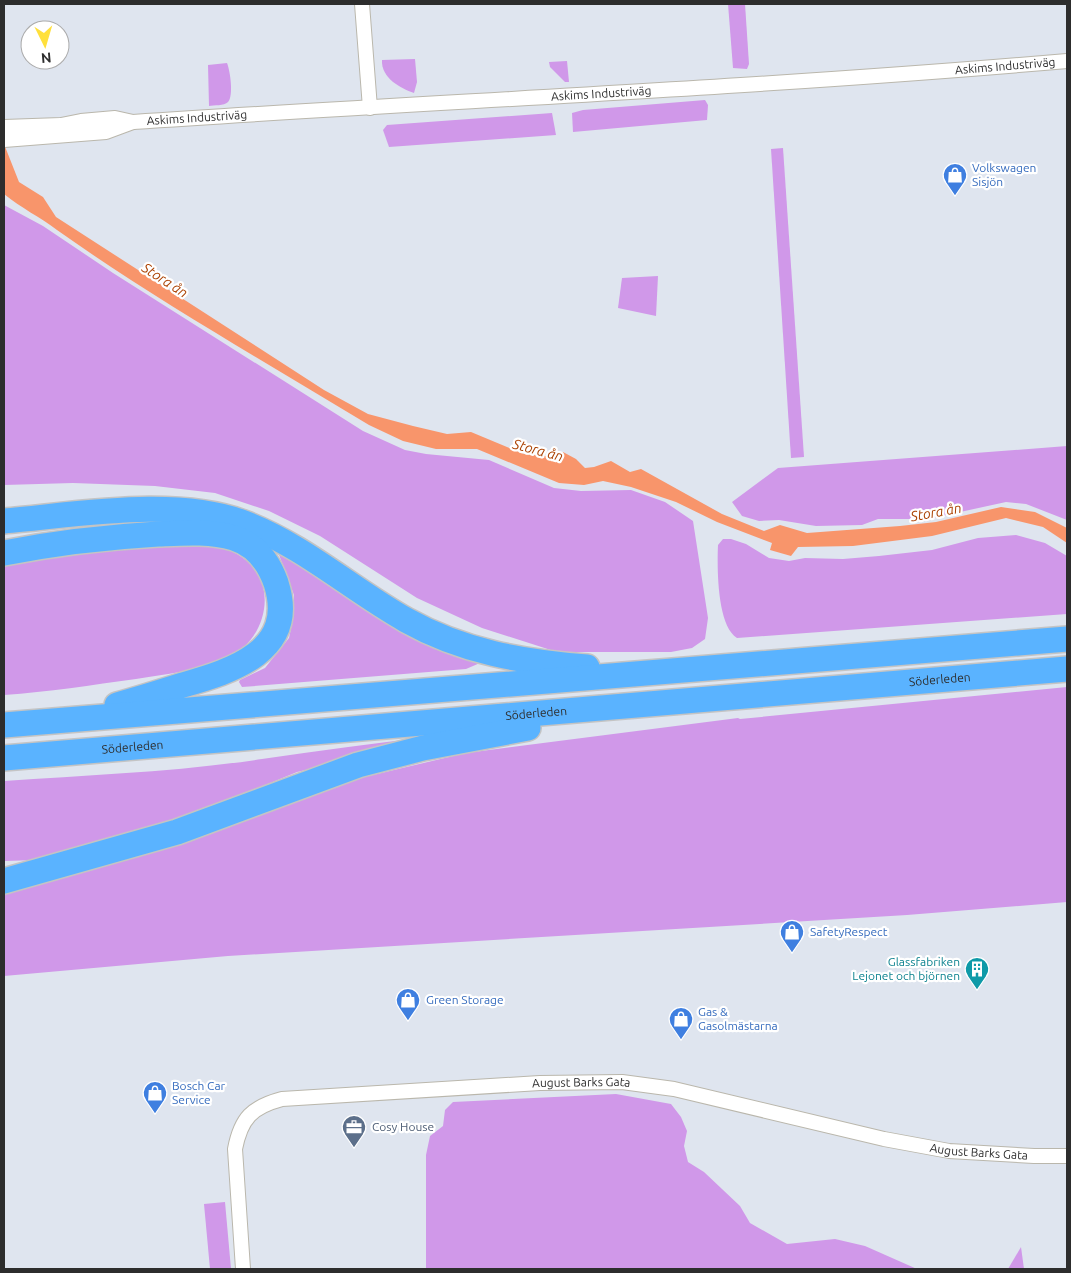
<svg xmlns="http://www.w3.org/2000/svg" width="1071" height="1273" font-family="Ubuntu,sans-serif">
<rect width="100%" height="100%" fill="#dfe5ef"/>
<g fill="#d098e9">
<path d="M728 4H745L749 64 747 69 733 68Z"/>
<path d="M415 59 417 82 414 93C400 88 381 78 382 60Z"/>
<path d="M567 61 569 82H565L550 67 549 62Z"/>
<path d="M227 63C230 70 234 96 228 102 224 106 214 105 209 106L208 65Z"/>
<path d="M705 100 708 105 707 120 573 132 572 113 583 110Z"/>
<path d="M552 113 556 135 389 147 383 130 387 125Z"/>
<path d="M783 148 804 457 791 458 771 149Z"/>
<path d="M4 205 43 226 113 273 363 431 405 450 426 454 489 460 554 488 581 491 631 490 665 502 693 521 708 618 705 639 692 648 671 652H557L482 628 417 598 320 536 269 511 215 493 155 486 73 483 4 485Z"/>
<path d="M658 276 656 316 618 308 622 278Z"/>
<path d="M1067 446V520L1026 504 1006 502 928 519H878L862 525 816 526 779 520 759 521 742 516 732 502 778 468Z"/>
<path d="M1016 535 1045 543 1067 556V614L737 638C717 626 717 568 718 545L723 539H731L746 544 769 558 789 561 805 558 843 559 879 556 932 550 978 538Z"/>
<path d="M159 545C183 546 216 542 237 554 282 579 268 641 225 660 198 671 165 674 136 679 92 685 48 692 4 695V567L26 557Z"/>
<path d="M278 552 477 658 480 663 466 669 242 687 239 682 240 680 265 668 289 638 294 614V595Z"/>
<path d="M1067 687V902L907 915 228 956 4 976V894L309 790 466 753 738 718 740 719Z"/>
<path d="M432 737 431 741 297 772 195 814 38 860 4 861V781C90 775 176 772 262 759 318 751 374 743 432 737Z"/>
<path d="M616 1094 671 1104 681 1117 687 1131 684 1146 688 1162 704 1172 740 1206 750 1223 787 1244 835 1239 865 1246 917 1269H426V1155L430 1136 443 1126 445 1110 453 1102Z"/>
<path d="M225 1202 231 1269H210L204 1204Z"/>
<path d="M1021 1247 1024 1269H1008Z"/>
</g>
<path fill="#f8956b" d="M4 144 19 182 43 197 56 217 324 390 368 414 413 426 447 434 471 432 524 454 546 456 563 452 576 459 585 468 594 467 611 461 630 472 641 469 722 514 764 531 780 525 807 533 900 526 936 522 1001 507 1035 512 1067 528V543L1043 527 1006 518 932 536 853 546 798 547 791 556 770 550 772 543 717 522 676 502 631 487 603 481 584 485 559 483 477 449H436L403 441 369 425C264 361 157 301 57 230 40 217 21 208 4 194Z"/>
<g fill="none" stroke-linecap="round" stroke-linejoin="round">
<g stroke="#bab7ac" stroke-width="16">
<g id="street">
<path d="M362 4 370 108"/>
<path id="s1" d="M4 127 61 125 81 121 115 118 133 122C445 101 756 88 1067 61"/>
<path d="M4 140 106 132 133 122"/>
<path id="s2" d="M243 1269 235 1149C241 1118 252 1107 282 1099L540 1083 622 1082 674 1089 884 1139 949 1151 1034 1156H1067"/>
</g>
</g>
<g stroke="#c4c4c4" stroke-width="28">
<g id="highway">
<path d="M4 521C76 515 176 497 244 523 304 546 351 589 406 620 463 652 523 662 587 667"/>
<path d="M4 553C55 543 106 537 158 534 183 533 210 531 234 538 256 545 269 563 276 583 298 651 232 671 183 685 161 692 139 699 117 705"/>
<path d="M4 725 1067 639"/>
<path id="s3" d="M4 758 1067 669"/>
<path d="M4 881 177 832 358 765 423 748 528 728"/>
</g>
</g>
<use href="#street" stroke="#fff" stroke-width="14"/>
<use href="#highway" stroke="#5ab3ff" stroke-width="25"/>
</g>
<defs>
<g id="shop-pin" transform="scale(1.25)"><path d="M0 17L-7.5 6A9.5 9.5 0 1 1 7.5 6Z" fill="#3f7fe0" stroke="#fff"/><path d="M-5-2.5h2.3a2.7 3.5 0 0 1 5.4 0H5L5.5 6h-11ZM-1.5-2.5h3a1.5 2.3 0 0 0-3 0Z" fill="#fff"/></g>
<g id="building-pin" transform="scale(1.25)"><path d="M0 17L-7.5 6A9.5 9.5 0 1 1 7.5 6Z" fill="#0f9aa8" stroke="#fff"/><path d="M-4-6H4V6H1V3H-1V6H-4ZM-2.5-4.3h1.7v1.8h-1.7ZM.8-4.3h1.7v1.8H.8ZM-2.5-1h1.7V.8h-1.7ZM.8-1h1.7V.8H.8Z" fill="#fff"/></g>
<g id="office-pin" transform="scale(1.25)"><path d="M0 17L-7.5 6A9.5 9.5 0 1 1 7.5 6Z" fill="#5c6f8a" stroke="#fff"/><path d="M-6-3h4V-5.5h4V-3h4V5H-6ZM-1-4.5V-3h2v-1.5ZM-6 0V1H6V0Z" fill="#fff"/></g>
</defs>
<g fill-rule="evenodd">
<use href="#shop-pin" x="955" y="175"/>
<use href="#shop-pin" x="792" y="932"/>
<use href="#building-pin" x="977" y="969"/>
<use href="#shop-pin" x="408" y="1000"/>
<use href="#shop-pin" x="681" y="1019"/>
<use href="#shop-pin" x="155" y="1093"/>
<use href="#office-pin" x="354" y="1127"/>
</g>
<g text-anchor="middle" stroke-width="4.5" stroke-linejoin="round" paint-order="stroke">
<g font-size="12" fill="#2d2d2d" stroke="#fff">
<text dy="4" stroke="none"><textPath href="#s1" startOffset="1004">Askims Industriväg</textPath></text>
<text dy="4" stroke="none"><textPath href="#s1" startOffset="599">Askims Industriväg</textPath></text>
<text dy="4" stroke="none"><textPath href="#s1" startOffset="194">Askims Industriväg</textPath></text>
<text dy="4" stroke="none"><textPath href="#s3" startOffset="939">Söderleden</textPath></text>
<text dy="4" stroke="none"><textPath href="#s3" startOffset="534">Söderleden</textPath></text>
<text dy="4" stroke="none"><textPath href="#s3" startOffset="129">Söderleden</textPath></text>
<text dy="4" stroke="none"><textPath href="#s2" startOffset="494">August Barks Gata</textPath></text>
<text dy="4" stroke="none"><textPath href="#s2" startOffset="899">August Barks Gata</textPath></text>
</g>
<g font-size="12" fill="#366cbe" stroke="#fff" text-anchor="start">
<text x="972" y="172">Volkswagen<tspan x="972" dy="14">Sisjön</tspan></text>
<text x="810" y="936">SafetyRespect</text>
<text x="426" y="1004">Green Storage</text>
<text x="698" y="1016">Gas &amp;<tspan x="698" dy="14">Gasolmästarna</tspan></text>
<text x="172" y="1090">Bosch Car<tspan x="172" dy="14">Service</tspan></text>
</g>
<g font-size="12" fill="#0d838f" stroke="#fff" text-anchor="end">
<text x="960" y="966">Glassfabriken<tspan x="960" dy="14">Lejonet och björnen</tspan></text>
</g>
<g font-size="12" fill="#4e5e75" stroke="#fff" text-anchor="start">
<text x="372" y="1131">Cosy House</text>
</g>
<g font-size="14" font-style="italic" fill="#ab4203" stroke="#fff">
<text transform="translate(165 280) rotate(33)" y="5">Stora ån</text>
<text transform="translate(538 450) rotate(15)" y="5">Stora ån</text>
<text transform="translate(936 512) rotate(-10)" y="5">Stora ån</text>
</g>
</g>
<rect width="1071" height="1273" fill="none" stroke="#2d2d2d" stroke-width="10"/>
<g transform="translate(45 45) rotate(175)"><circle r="24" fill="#ffffff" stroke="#ababab"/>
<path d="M0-4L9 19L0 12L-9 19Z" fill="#ffe03c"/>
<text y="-8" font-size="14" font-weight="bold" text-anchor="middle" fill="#2d2d2d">N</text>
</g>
</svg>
